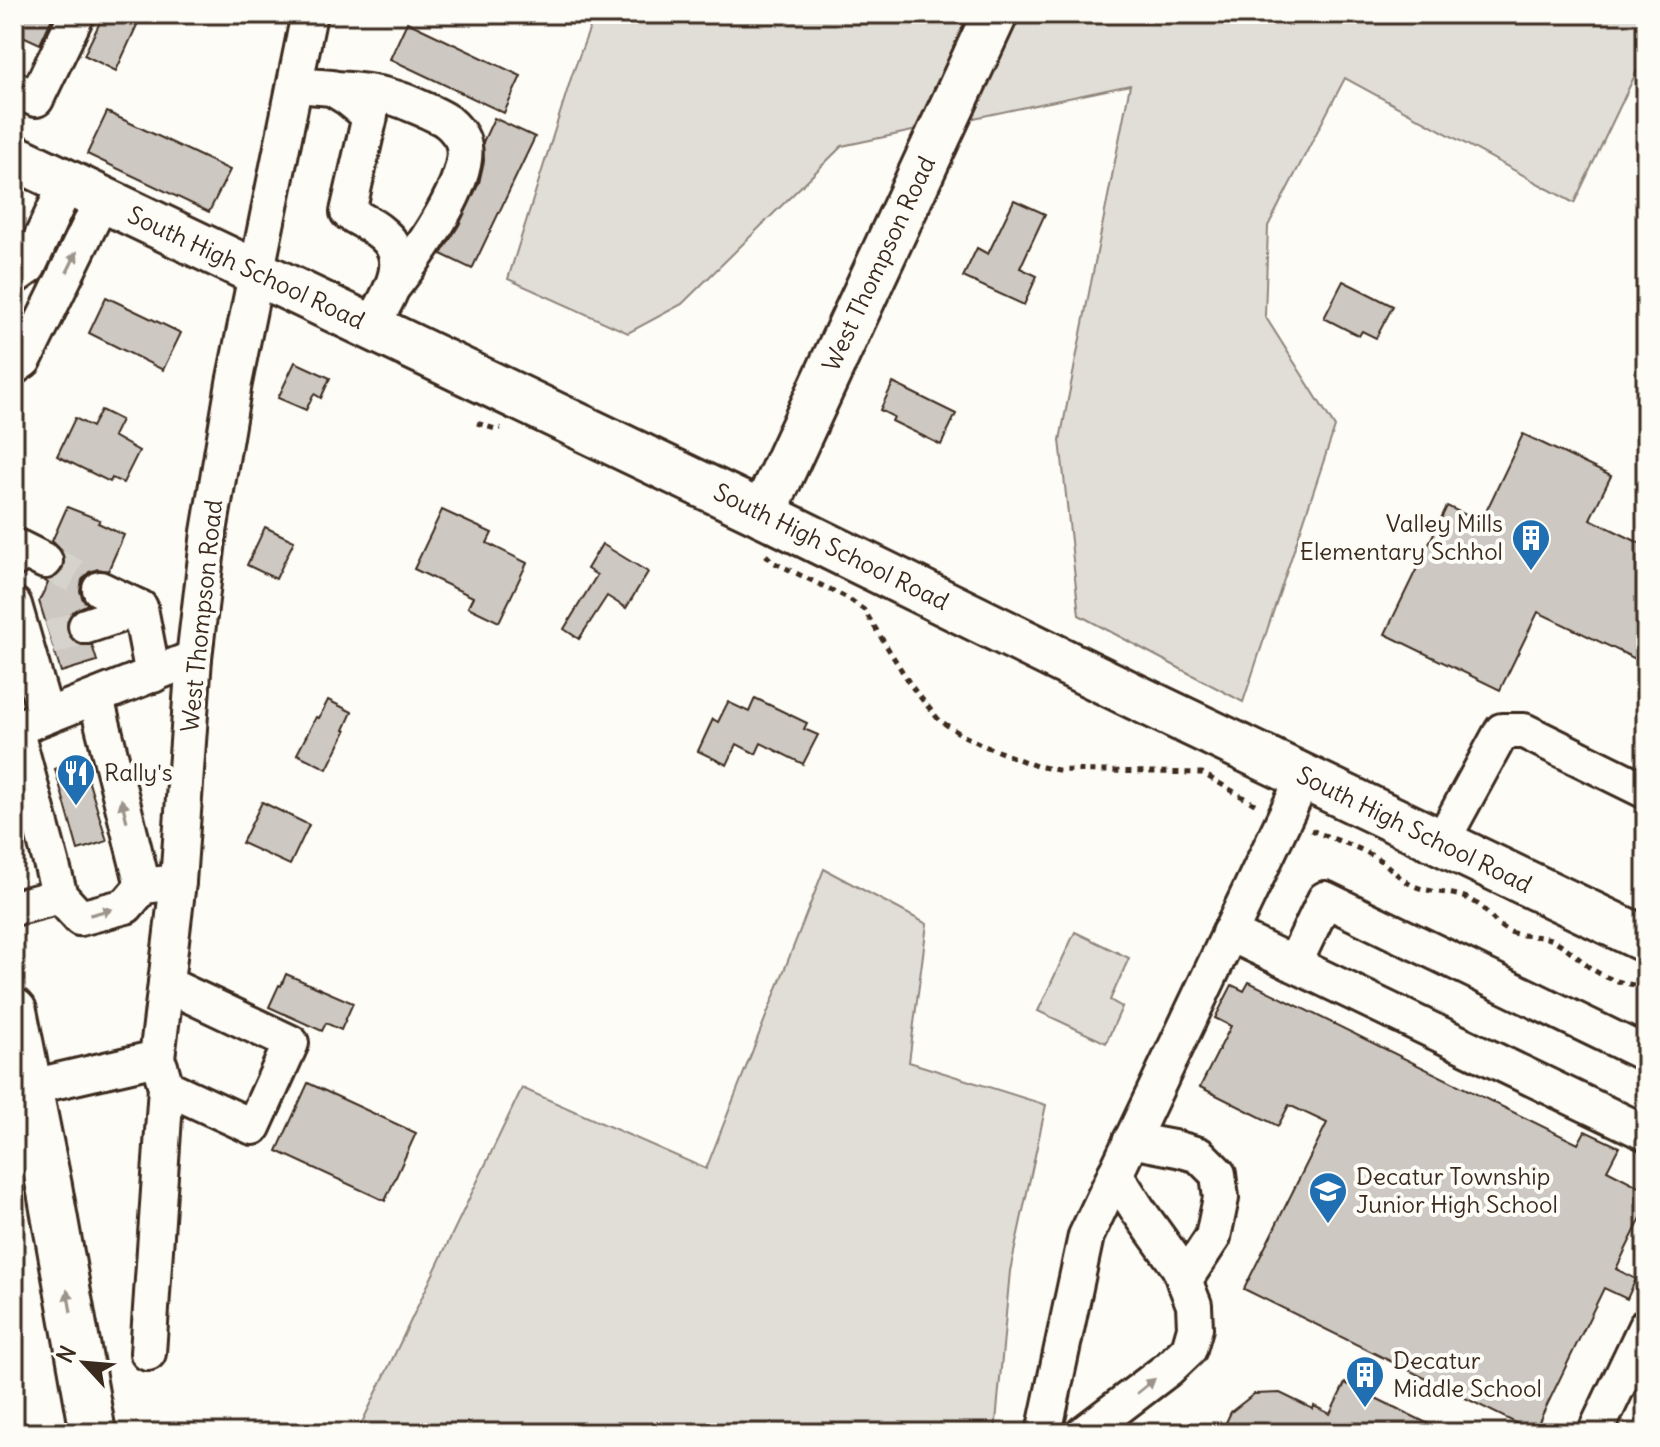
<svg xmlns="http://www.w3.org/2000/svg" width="1660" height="1447" font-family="Delius,sans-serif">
<rect width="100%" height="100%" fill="#fdfcf7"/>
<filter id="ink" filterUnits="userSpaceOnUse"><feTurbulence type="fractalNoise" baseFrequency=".0125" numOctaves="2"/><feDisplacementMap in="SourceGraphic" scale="16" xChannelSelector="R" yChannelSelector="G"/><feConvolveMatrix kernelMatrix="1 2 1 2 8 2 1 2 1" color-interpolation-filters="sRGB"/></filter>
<g filter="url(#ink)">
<g fill="#e1ded7" stroke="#8e847a" stroke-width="2">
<path d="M595 14H1646V52L1574 203 1345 78 1268 226 1265 316 1335 427 1243 702 1079 615 1060 440 1130 85 842 146 682 304 628 333 508 279 572 75Z"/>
<path d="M824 869 927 924 909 1062 1046 1105 1010 1271 995 1433H357L522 1088 706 1169Z"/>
<path d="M1075 932 1129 958 1110 1000 1122 1007 1106 1043 1038 1011Z"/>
</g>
<g fill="#cdc8c2" stroke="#3b2a1e" stroke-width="2">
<path d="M14 14H54L40 44 14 32Z"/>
<path d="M104 14H142L116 71 84 55Z"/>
<path d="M407 22 521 76 504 113 390 59Z"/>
<path d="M107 112 230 170 209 212 87 154Z"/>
<path d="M494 118 535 137 472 269 441 254 459 225 479 183 484 161 483 142Z"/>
<path d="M1014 200 1045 214 1020 268 1037 276 1024 305 963 277 977 248 988 254Z"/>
<path d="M1343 281 1393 306 1376 338 1362 331 1359 336 1324 318Z"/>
<path d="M106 297 181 333 163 370 89 333Z"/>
<path d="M295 362 330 378 321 398 314 394 306 410 278 398Z"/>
<path d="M893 383 956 414 941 445 892 421 894 417 880 410Z"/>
<path d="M101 410 121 420 113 436 139 451 123 483 112 478 110 482 57 456 75 418 92 427Z"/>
<path d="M1523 434 1611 476 1590 519 1646 546V664L1538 612 1500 690 1385 634 1447 506 1481 522Z"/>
<path d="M67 507 100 520 98 523 124 535 108 571 98 569 89 572 82 580 80 591 83 600 88 604 72 612 67 621V632L72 640 81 645H92L97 661 61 672 39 601 48 583 45 581 55 578 63 569 65 559 62 551 52 541Z"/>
<path d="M442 510 492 533 487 543 527 563 499 622 468 607 473 597 414 569Z"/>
<path d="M265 527 294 541 276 579 247 565Z"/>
<path d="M602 544 648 572 626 608 607 596 579 639 564 629 597 575 587 569Z"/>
<path d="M755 698 807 723 804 729 818 735 803 764 761 743 756 754 737 744 727 765 698 751 713 719 718 722 728 702 749 712Z"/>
<path d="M328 700 352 712 344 730 346 731 327 769 297 754 316 717 319 718Z"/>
<path d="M82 760 107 841 78 850 55 769Z"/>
<path d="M262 802 309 825 290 865 242 843Z"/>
<path d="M286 974 353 1003 341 1030 326 1023 322 1031 269 1007 279 985 281 986Z"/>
<path d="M1249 982 1578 1144 1585 1131 1619 1147 1607 1170 1646 1190V1208L1616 1269 1636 1279 1627 1299 1604 1288 1534 1432 1244 1289 1327 1123 1289 1105 1278 1126 1200 1087 1231 1026 1215 1018 1232 985 1244 991Z"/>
<path d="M308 1083 416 1133 385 1201 277 1151Z"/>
<path d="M1345 1383 1447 1433H1221L1231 1412 1254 1394 1280 1393 1313 1409 1314 1406 1330 1414Z"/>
</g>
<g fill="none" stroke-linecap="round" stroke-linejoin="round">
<g stroke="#d6d2cc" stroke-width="34" stroke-dasharray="34 17" stroke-linecap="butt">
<path d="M45 561 100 589"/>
<path d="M50 638 86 626"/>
</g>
<g stroke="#3b2a1e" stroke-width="40">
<g id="minor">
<path d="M296 85 332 88 348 98 370 116 348 212C358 219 371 224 380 232 416 259 387 298 371 327"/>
<path d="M14 89 36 99 77 14"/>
<path d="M336 89C355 90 373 92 391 97 401 99 441 116 448 122 453 126 461 135 463 142 475 177 416 257 395 284"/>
<path d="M14 277 28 267 67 183"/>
<path d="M14 367 24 360 102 200"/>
<path d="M14 559 19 548 45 561"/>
<path d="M100 589 140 608 153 675"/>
<path d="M14 605 46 716"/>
<path d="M86 626 140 608"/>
<path d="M96 698 143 886"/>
<path d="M15 728 60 896 80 918 126 906 143 886 178 882"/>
<path d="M14 729 194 658"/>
<path d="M1441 843 1502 731H1524L1646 791"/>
<path d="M14 908 60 896"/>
<path d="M1229 933 1646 1133"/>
<path d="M1294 964 1325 899 1646 1054"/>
<path d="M166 1087 253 1127 291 1043 166 984"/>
<path d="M14 1091 157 1058 178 882 194 658 209 532 234 383 309 14"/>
<path d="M1131 1140 1178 1149 1199 1155 1218 1174 1221 1198 1213 1237 1184 1281"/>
<path d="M148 1353 166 1087 160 1066"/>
<path d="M1044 1433 1086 1236 1304 777"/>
<path d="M1084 1433 1168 1369 1189 1349 1195 1328 1194 1305 1179 1267 1138 1210 1115 1174"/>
<path d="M1595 1433 1646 1326"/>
</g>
</g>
<g stroke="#3b2a1e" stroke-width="50">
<g id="major">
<path d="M14 157 763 514 1136 697 1646 940"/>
<path d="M763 514 995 14"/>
<path d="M14 1011 49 1186 93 1433"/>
</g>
</g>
<g stroke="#3b2a1e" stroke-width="5" stroke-dasharray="6 6" stroke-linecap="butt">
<path d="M477 423 495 429 501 428"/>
<path d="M766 555 773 562 848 598 864 610 912 687 939 720 962 735 987 747 1036 766 1058 770 1202 773 1258 806"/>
<path d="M1311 830C1333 839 1358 846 1378 859 1390 866 1399 879 1412 885 1432 895 1458 890 1476 903 1488 911 1495 925 1508 931 1523 938 1541 934 1555 941 1568 948 1578 958 1589 967 1607 980 1625 984 1646 987"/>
</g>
<use href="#minor" stroke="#fdfcf7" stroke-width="34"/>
<use href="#major" stroke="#fdfcf7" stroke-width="44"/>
</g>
<defs><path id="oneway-solid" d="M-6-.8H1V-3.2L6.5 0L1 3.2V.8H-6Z" transform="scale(2)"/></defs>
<g fill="#9c938a">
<use href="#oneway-solid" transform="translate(72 262) rotate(-64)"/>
<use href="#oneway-solid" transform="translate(124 810) rotate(-104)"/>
<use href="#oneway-solid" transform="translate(101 912) rotate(-15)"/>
<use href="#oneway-solid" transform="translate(69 1301) rotate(-100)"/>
<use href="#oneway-solid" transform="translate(1146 1386) rotate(-39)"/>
</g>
</g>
<defs>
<g id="building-pin" transform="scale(2)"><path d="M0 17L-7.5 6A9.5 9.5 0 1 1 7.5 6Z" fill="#1f6fb2" stroke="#fdfcf7"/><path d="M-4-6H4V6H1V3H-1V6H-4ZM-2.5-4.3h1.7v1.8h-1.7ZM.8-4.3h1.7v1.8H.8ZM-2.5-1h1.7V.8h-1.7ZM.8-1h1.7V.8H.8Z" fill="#fff"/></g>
<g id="restaurant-pin" transform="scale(2)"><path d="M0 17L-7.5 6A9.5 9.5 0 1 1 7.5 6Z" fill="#1f6fb2" stroke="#fdfcf7"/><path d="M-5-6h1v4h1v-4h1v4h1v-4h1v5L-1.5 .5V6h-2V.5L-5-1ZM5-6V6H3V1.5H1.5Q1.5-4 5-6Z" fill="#fff"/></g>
<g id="school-pin" transform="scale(2)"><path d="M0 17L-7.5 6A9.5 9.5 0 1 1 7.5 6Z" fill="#1f6fb2" stroke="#fdfcf7"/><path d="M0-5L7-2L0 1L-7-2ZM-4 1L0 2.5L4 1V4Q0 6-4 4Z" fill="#fff"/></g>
</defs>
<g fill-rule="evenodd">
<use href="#building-pin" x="1531" y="538"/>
<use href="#restaurant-pin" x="76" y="773"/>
<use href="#school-pin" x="1328" y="1191"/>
<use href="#building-pin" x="1365" y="1375"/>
</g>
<g text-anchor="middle" stroke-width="8" stroke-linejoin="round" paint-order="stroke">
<g font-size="24" fill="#3b2a1e" stroke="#fdfcf7">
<text transform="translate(879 264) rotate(-65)" y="8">West Thompson Road</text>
<text transform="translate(246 268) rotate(25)" y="8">South High School Road</text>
<text transform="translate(831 547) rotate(26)" y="8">South High School Road</text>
<text transform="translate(202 616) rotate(-84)" y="8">West Thompson Road</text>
<text transform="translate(1414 830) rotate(26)" y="8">South High School Road</text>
</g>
<g font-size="24" fill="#3b2a1e" stroke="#fdfcf7" text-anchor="start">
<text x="1503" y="532" text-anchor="end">Valley Mills<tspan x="1503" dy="28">Elementary Schhol</tspan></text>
<text x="104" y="781">Rally's</text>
<text x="1356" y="1185">Decatur Township<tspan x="1356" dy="28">Junior High School</tspan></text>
<text x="1393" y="1369">Decatur<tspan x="1393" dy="28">Middle School</tspan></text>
</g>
</g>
<rect width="1660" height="1447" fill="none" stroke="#fdfcf7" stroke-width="48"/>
<rect x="24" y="24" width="1612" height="1399" fill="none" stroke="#3b2a1e" stroke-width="3" filter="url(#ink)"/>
<g transform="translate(84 1363) rotate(296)" stroke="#fdfcf7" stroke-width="6" paint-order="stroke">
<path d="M0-6L14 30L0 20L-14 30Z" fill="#3b2a1e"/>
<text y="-12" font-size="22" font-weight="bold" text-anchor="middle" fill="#3b2a1e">N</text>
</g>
</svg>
